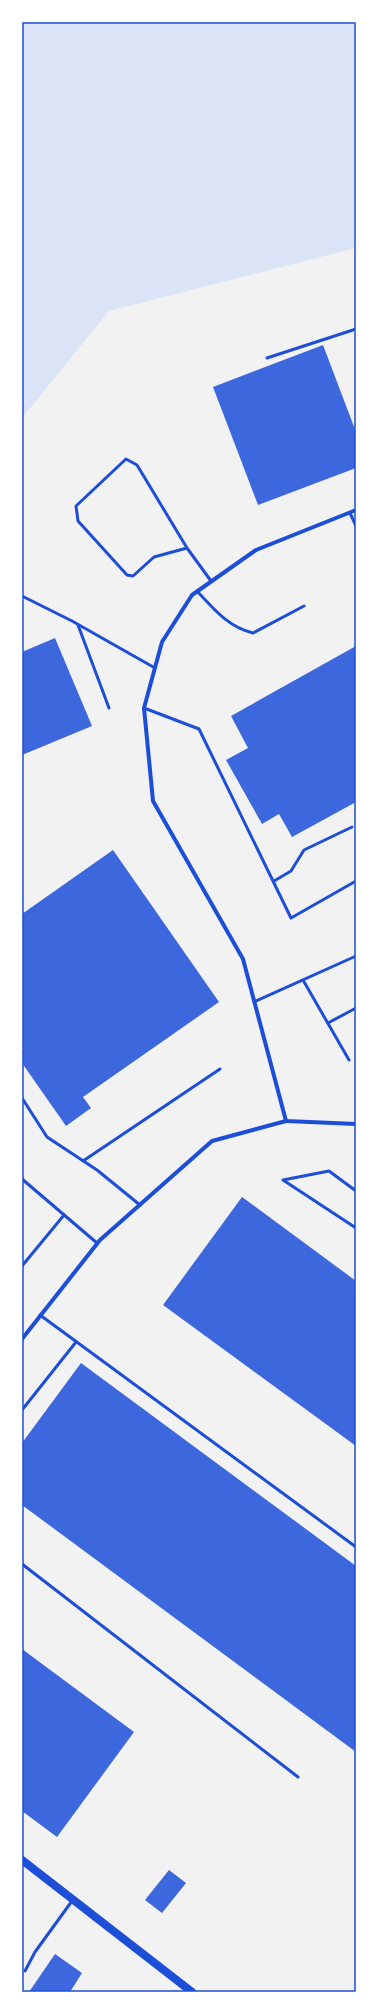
<svg xmlns="http://www.w3.org/2000/svg" width="378" height="2014" font-family="'PT Sans',sans-serif">
<rect width="100%" height="100%" fill="#f2f2f2"/>
<path fill="#dbe4f7" d="M22 22H356V248L109 311 22 418Z"/>
<g fill="#3d67dc">
<path d="M323 345 356 432V468L258 505 213 387Z"/>
<path d="M55 638 92 726 22 755V652Z"/>
<path d="M356 646V802L292 837 279 814 262 824 226 760 248 748 231 716Z"/>
<path d="M113 850 219 1002 83 1097 91 1108 66 1126 22 1063V1050L24 1049 22 1046V914Z"/>
<path d="M242 1197 356 1281V1446L163 1305Z"/>
<path d="M81 1363 356 1566V1752L22 1505V1443Z"/>
<path d="M22 1649 134 1732 57 1837 22 1811Z"/>
<path d="M169 1870 186 1883 162 1913 145 1900Z"/>
<path d="M55 1954 82 1973 70 1992H29Z"/>
</g>
<g fill="none" stroke-linecap="round" stroke-linejoin="round">
<g stroke="#1d4ed8" stroke-width="3">
<path d="M267 358 356 329"/>
<path d="M350 513 356 526"/>
<path d="M187 548 154 557 133 576 127 575 78 521 76 506 126 459 137 465 187 548 211 581"/>
<path d="M197 591C214 609 228 627 253 633L304 606"/>
<path d="M22 596 72 621 155 668"/>
<path d="M78 625 109 708"/>
<path d="M144 708 199 729 291 918 356 881"/>
<path d="M274 881 291 871 304 850 352 827"/>
<path d="M303 980 349 1060"/>
<path d="M254 1002 356 956"/>
<path d="M328 1023 356 1008"/>
<path d="M22 1098 47 1137 97 1170 140 1205"/>
<path d="M83 1161 220 1069"/>
<path d="M22 1179 97 1243"/>
<path d="M356 1191 329 1171 283 1180 356 1228"/>
<path d="M22 1266 64 1215"/>
<path d="M40 1315 356 1547"/>
<path d="M22 1410 76 1342"/>
<path d="M22 1564 298 1777"/>
<path d="M25 1971 35 1952 72 1901"/>
</g>
<g stroke="#1d4ed8" stroke-width="4">
<path d="M356 510 256 550 192 595 162 642 144 708 153 801 243 959 286 1121 356 1124"/>
<path d="M22 1339 100 1240 212 1141 286 1121"/>
</g>
<path stroke="#1d4ed8" stroke-width="8" d="M22 1860 192 1992"/>
</g>
<rect width="378" height="2014" fill="none" stroke="#ffffff" stroke-width="46"/>
<rect x="23" y="23" width="332" height="1968" fill="none" stroke="#1d4ed8" stroke-width="1.5"/>
</svg>
